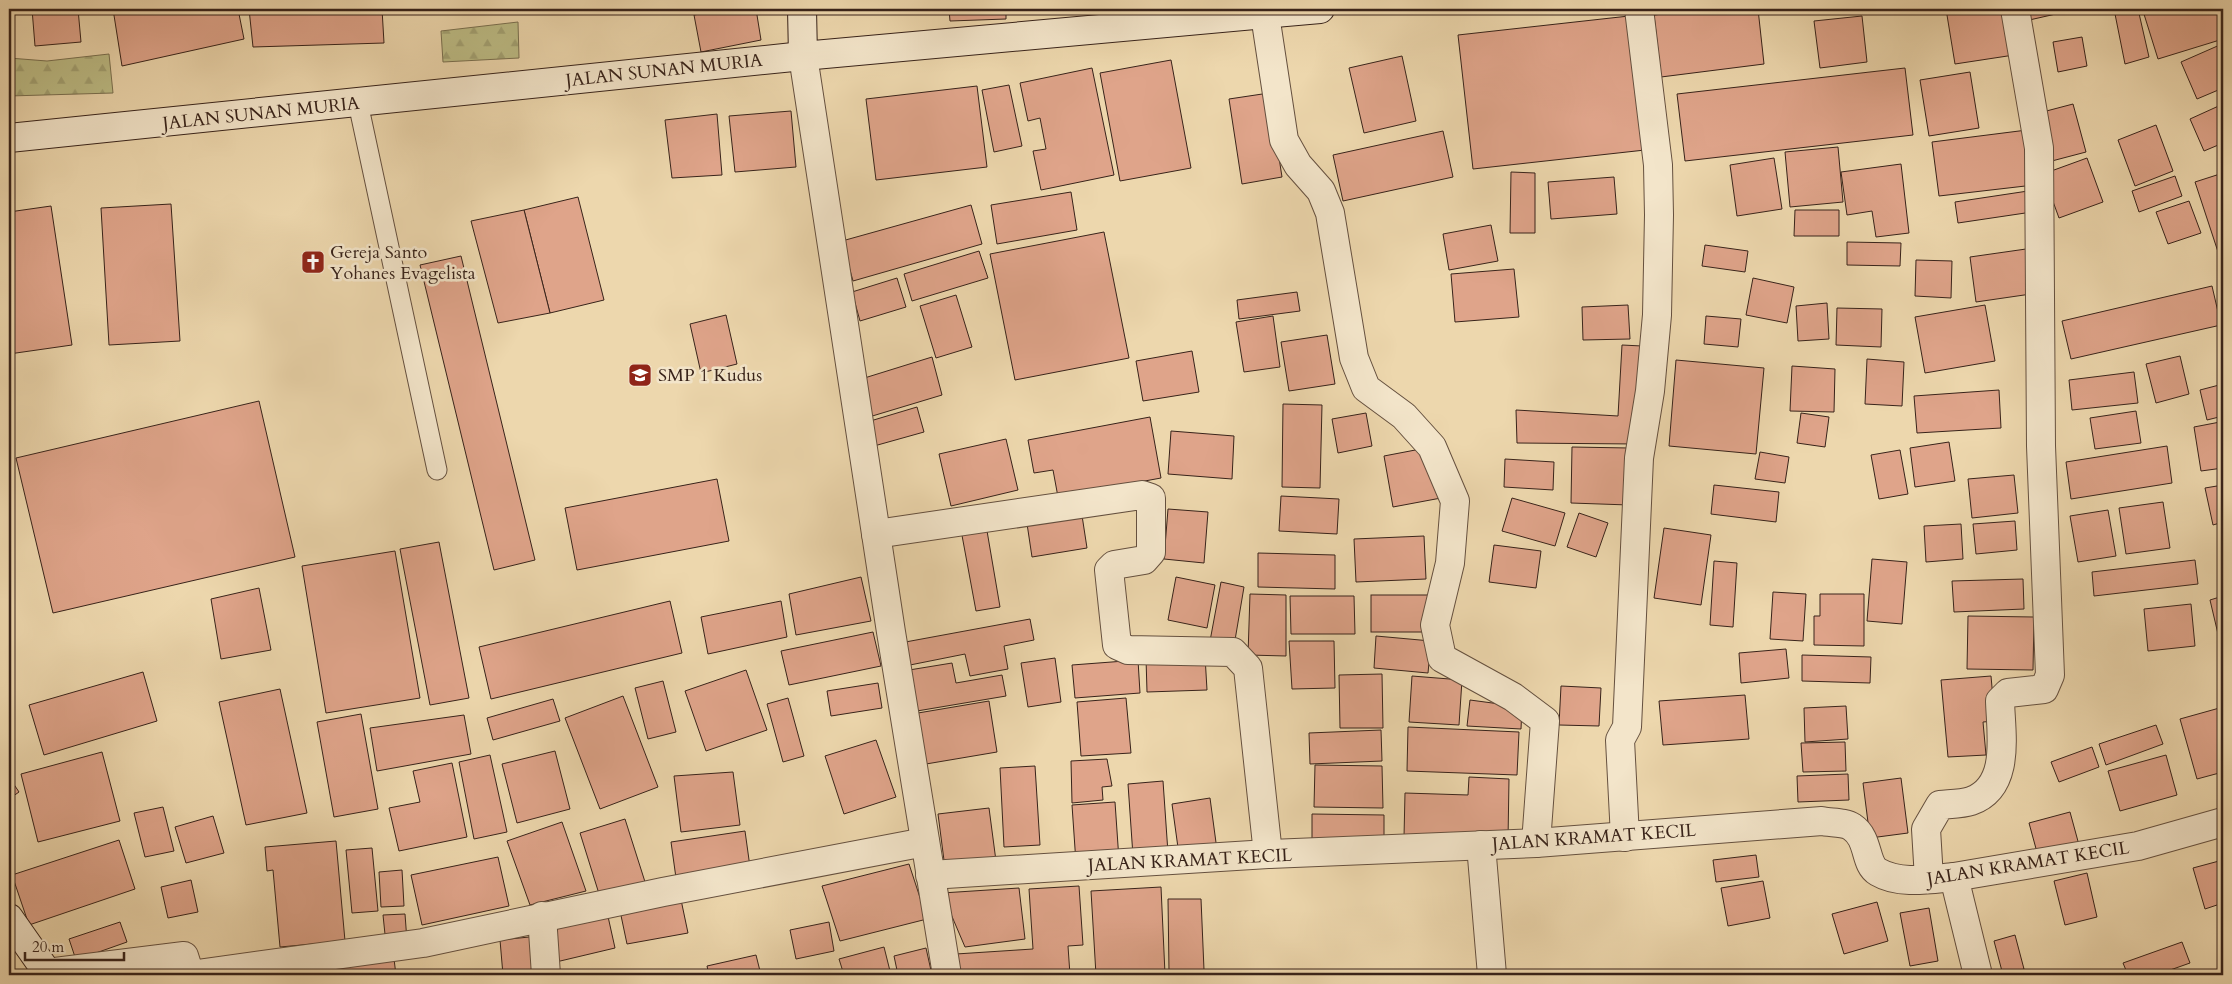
<svg xmlns="http://www.w3.org/2000/svg" width="2232" height="984" font-family="Cardo,serif">
<defs>
<pattern id="forest-firs" width="22" height="20" patternUnits="userSpaceOnUse" patternTransform="scale(1.25)"><rect width="22" height="20" fill="#bdbd86"/><path d="M5 1l3.5 6h-7zM16 11l3.5 6h-7z" fill="#a3a273"/></pattern>
</defs>
<rect width="100%" height="100%" fill="#edd7ad"/>
<filter id="stains"><feTurbulence type="fractalNoise" baseFrequency=".004" numOctaves="4"/><feColorMatrix values="0 0 0 0 .2 0 0 0 0 .09 0 0 0 0 .02 0 0 0 .5 -.17"/></filter>
<radialGradient id="worn" r=".72"><stop offset=".6" stop-color="#630" stop-opacity="0"/><stop offset="1" stop-color="#630" stop-opacity=".3"/></radialGradient>
<g fill="url(#forest-firs)" stroke="#7a7050">
<path d="M518 22 519 58 443 62 441 31Z"/>
<path d="M109 54 113 93 9 96V58L47 61Z"/>
</g>
<g fill="#dfa48a" stroke="#38231a">
<path d="M9 9 11 35H9Z"/>
<path d="M32 9H78L81 42 35 46Z"/>
<path d="M113 9H238L244 39 122 66Z"/>
<path d="M249 9H382L384 43 253 47Z"/>
<path d="M726 9H756L761 40 701 52 694 15Z"/>
<path d="M949 9H1006V19L950 21Z"/>
<path d="M1704 9H1758L1764 64 1661 77 1654 15Z"/>
<path d="M1946 9H2006L2014 55 1955 64Z"/>
<path d="M2022 9H2069V11L2025 21Z"/>
<path d="M2114 9H2138L2149 57 2125 64Z"/>
<path d="M2151 9H2223V39L2158 59 2143 11Z"/>
<path d="M1629 16 1645 150 1473 169 1458 35Z"/>
<path d="M1862 16 1867 62 1820 68 1814 21Z"/>
<path d="M2082 37 2087 66 2058 72 2053 42Z"/>
<path d="M2222 44 2223 88 2197 99 2181 62Z"/>
<path d="M1402 56 1416 121 1364 133 1349 68Z"/>
<path d="M1171 60 1191 168 1120 181 1100 73Z"/>
<path d="M1092 68 1114 175 1041 190 1033 151 1046 149 1040 118 1028 121 1020 83Z"/>
<path d="M1905 68 1913 135 1685 161 1677 94Z"/>
<path d="M1970 72 1979 128 1929 136 1920 80Z"/>
<path d="M1009 85 1022 146 994 152 982 90Z"/>
<path d="M977 86 987 167 876 180 866 99Z"/>
<path d="M1269 93 1282 177 1242 184 1229 99Z"/>
<path d="M2073 104 2086 152 2048 162 2035 114Z"/>
<path d="M2223 104V143L2204 151 2190 119Z"/>
<path d="M791 111 796 167 735 172 729 116Z"/>
<path d="M717 114 722 175 672 178 665 120Z"/>
<path d="M2156 125 2173 171 2135 186 2118 140Z"/>
<path d="M2027 130 2034 185 1939 196 1932 142Z"/>
<path d="M1443 131 1453 177 1343 201 1333 155Z"/>
<path d="M1838 147 1843 202 1790 207 1785 152Z"/>
<path d="M1774 158 1782 209 1737 216 1730 165Z"/>
<path d="M2087 158 2103 202 2059 218 2043 174Z"/>
<path d="M1901 164 1909 233 1876 237 1872 211 1847 215 1841 172Z"/>
<path d="M1511 172 1535 173V233H1510Z"/>
<path d="M9 173 11 197H9Z"/>
<path d="M2223 173V267L2195 182Z"/>
<path d="M2175 176 2182 196 2139 212 2132 191Z"/>
<path d="M1614 177 1617 214 1551 219 1548 182Z"/>
<path d="M2028 191 2032 212 1958 223 1955 202Z"/>
<path d="M1071 192 1077 230 997 244 991 205Z"/>
<path d="M578 197 604 300 550 313 524 210Z"/>
<path d="M2189 201 2201 233 2168 244 2156 212Z"/>
<path d="M171 204 180 341 109 345 101 208Z"/>
<path d="M971 205 982 244 853 281 842 241Z"/>
<path d="M51 206 72 345 9 354V212Z"/>
<path d="M524 210 550 313 498 323 471 221Z"/>
<path d="M1795 210H1839V236H1794Z"/>
<path d="M1491 225 1498 261 1449 270 1443 234Z"/>
<path d="M1104 232 1129 358 1015 380 990 254Z"/>
<path d="M1847 242 1901 243 1900 266 1847 265Z"/>
<path d="M1705 245 1748 251 1745 272 1702 266Z"/>
<path d="M2026 249 2031 294 1976 302 1970 257Z"/>
<path d="M979 251 988 278 912 301 904 274Z"/>
<path d="M461 256 535 560 494 570 420 265Z"/>
<path d="M1916 260 1952 261 1951 298 1915 296Z"/>
<path d="M1514 269 1519 317 1455 322 1451 274Z"/>
<path d="M897 278 906 307 860 321 852 292Z"/>
<path d="M1753 278 1794 287 1787 323 1746 315Z"/>
<path d="M2212 286 2221 325 2071 359 2062 321Z"/>
<path d="M1297 292 1300 311 1239 319 1237 300Z"/>
<path d="M956 295 972 347 936 358 920 306Z"/>
<path d="M1827 303 1829 339 1798 341 1796 306Z"/>
<path d="M1628 305 1630 339 1583 340 1582 307Z"/>
<path d="M1985 305 1995 361 1925 373 1915 317Z"/>
<path d="M1837 308 1882 309 1881 347 1836 345Z"/>
<path d="M726 315 737 364 701 373 690 324Z"/>
<path d="M1273 316 1280 367 1244 372 1236 322Z"/>
<path d="M1706 316 1741 319 1738 347 1704 344Z"/>
<path d="M1327 335 1335 384 1289 391 1281 342Z"/>
<path d="M1622 345 1642 346 1637 444 1517 443 1516 410 1618 416Z"/>
<path d="M1192 351 1199 392 1143 401 1136 361Z"/>
<path d="M2180 356 2189 394 2156 403 2146 364Z"/>
<path d="M932 357 942 395 869 417 858 380Z"/>
<path d="M1867 359 1904 362 1902 406 1865 404Z"/>
<path d="M1676 360 1764 368 1756 454 1669 446Z"/>
<path d="M1792 366 1835 369 1834 412 1790 411Z"/>
<path d="M2134 372 2138 403 2072 410 2069 380Z"/>
<path d="M2223 384V416L2207 420 2200 390Z"/>
<path d="M1999 390 2001 428 1917 433 1914 396Z"/>
<path d="M259 401 295 557 53 613 16 458Z"/>
<path d="M1283 404 1322 405 1320 488 1282 487Z"/>
<path d="M917 407 924 432 874 446 867 422Z"/>
<path d="M2136 411 2141 443 2095 449 2090 418Z"/>
<path d="M1366 413 1372 446 1338 453 1332 419Z"/>
<path d="M1801 413 1829 417 1825 447 1797 443Z"/>
<path d="M1150 417 1161 478 1058 497 1053 470 1034 473 1028 440Z"/>
<path d="M2220 422 2223 468 2201 471 2194 427Z"/>
<path d="M1171 431 1234 436 1232 479 1168 474Z"/>
<path d="M1006 439 1018 490 951 506 939 454Z"/>
<path d="M1949 442 1955 481 1915 487 1910 448Z"/>
<path d="M2167 446 2172 483 2071 499 2066 462Z"/>
<path d="M1431 447 1441 498 1393 507 1384 456Z"/>
<path d="M1572 447 1629 448V505L1571 503Z"/>
<path d="M1900 450 1908 494 1879 499 1871 455Z"/>
<path d="M1760 452 1789 457 1785 483 1755 479Z"/>
<path d="M1505 459 1554 462 1553 490 1504 487Z"/>
<path d="M2014 475 2018 513 1972 518 1968 479Z"/>
<path d="M717 479 729 541 577 570 565 508Z"/>
<path d="M1714 485 1779 492 1776 522 1711 514Z"/>
<path d="M2223 485V522L2213 525 2205 488Z"/>
<path d="M1281 496 1339 499 1337 534 1279 531Z"/>
<path d="M1512 498 1565 513 1555 546 1502 531Z"/>
<path d="M2163 502 2170 548 2126 554 2119 508Z"/>
<path d="M1081 509 1087 548 1032 557 1026 517Z"/>
<path d="M1168 509 1208 512 1204 563 1164 559Z"/>
<path d="M2108 510 2116 556 2078 562 2070 516Z"/>
<path d="M1579 513 1608 523 1596 557 1567 547Z"/>
<path d="M2015 521 2017 550 1976 554 1973 524Z"/>
<path d="M1961 524 1963 559 1926 562 1924 526Z"/>
<path d="M986 525 1000 607 976 611 961 530Z"/>
<path d="M1664 528 1711 535 1701 605 1654 598Z"/>
<path d="M1424 536 1426 579 1356 582 1354 539Z"/>
<path d="M439 542 469 698 430 705 400 549Z"/>
<path d="M1494 545 1541 551 1536 588 1489 582Z"/>
<path d="M395 551 420 698 326 713 302 566Z"/>
<path d="M1258 553 1335 555V589L1258 587Z"/>
<path d="M1872 559 1907 562 1902 624 1867 621Z"/>
<path d="M2195 560 2198 584 2094 596 2092 572Z"/>
<path d="M1714 561 1737 563 1733 627 1710 625Z"/>
<path d="M861 577 871 621 796 635 789 594Z"/>
<path d="M1176 577 1215 585 1207 628 1168 620Z"/>
<path d="M2023 579 2024 609 1954 612 1952 581Z"/>
<path d="M1221 582 1244 587 1234 646 1210 641Z"/>
<path d="M259 588 271 650 221 659 211 599Z"/>
<path d="M1773 592 1806 594 1803 641 1770 639Z"/>
<path d="M1250 594 1286 595V656L1248 655Z"/>
<path d="M1820 594H1864V646L1814 645V616H1820Z"/>
<rect x="1371" y="595" width="60" height="37"/>
<path d="M1290 596H1354L1355 634H1291Z"/>
<path d="M2223 596V633L2218 634 2210 600Z"/>
<path d="M670 601 682 653 491 699 479 647Z"/>
<path d="M781 601 787 637 708 654 701 617Z"/>
<path d="M2191 604 2195 646 2148 651 2144 609Z"/>
<path d="M1968 616 2034 617 2033 670 1967 669Z"/>
<path d="M1030 619 1034 640 1004 646 1008 669 970 676 965 654 905 666 900 643Z"/>
<path d="M873 632 881 666 789 685 781 651Z"/>
<path d="M1376 636 1431 641 1428 673 1374 668Z"/>
<path d="M1289 641H1334L1335 688 1292 689Z"/>
<path d="M1786 649 1789 678 1741 683 1739 653Z"/>
<path d="M1802 655 1871 657 1870 683 1802 681Z"/>
<path d="M1205 656 1207 690 1147 692 1146 658Z"/>
<path d="M1055 658 1061 702 1028 707 1021 663Z"/>
<path d="M1138 660 1140 693 1075 698 1072 665Z"/>
<path d="M952 663 956 683 1002 675 1006 696 911 712 903 671Z"/>
<path d="M746 670 767 730 706 751 685 691Z"/>
<path d="M143 672 157 721 44 755 29 705Z"/>
<path d="M1382 674 1383 728H1340L1339 675Z"/>
<path d="M1412 676 1462 680 1459 725 1409 722Z"/>
<path d="M1991 676 1995 721 1983 722 1986 755 1948 757 1941 680Z"/>
<path d="M663 681 676 732 648 739 635 688Z"/>
<path d="M878 683 882 708 831 716 827 691Z"/>
<path d="M1561 686 1601 688 1599 726 1559 725Z"/>
<path d="M280 689 307 813 246 825 219 702Z"/>
<path d="M1745 695 1749 739 1663 745 1659 701Z"/>
<path d="M623 696 658 787 600 809 565 718Z"/>
<path d="M788 698 804 756 783 762 767 704Z"/>
<path d="M1126 698 1131 753 1081 756 1077 702Z"/>
<path d="M553 699 560 721 493 740 487 718Z"/>
<path d="M1470 700 1522 707 1521 729 1467 726Z"/>
<path d="M989 701 997 752 926 764 918 713Z"/>
<path d="M1846 706 1848 739 1805 742 1804 708Z"/>
<path d="M2223 707V772L2197 779 2180 719Z"/>
<path d="M361 714 378 809 334 817 317 722Z"/>
<path d="M464 715 471 754 377 771 370 728Z"/>
<path d="M2156 725 2163 744 2106 765 2099 744Z"/>
<path d="M1408 727 1519 732 1517 775 1407 771Z"/>
<path d="M1381 730 1382 761 1310 764 1309 733Z"/>
<path d="M876 740 896 797 844 814 825 756Z"/>
<path d="M1845 742 1846 771 1803 772 1801 743Z"/>
<path d="M2092 747 2099 767 2059 782 2051 762Z"/>
<path d="M555 751 570 809 517 823 502 764Z"/>
<path d="M102 752 120 821 38 842 21 774Z"/>
<path d="M490 755 507 832 474 839 459 762Z"/>
<path d="M2166 755 2177 795 2120 811 2108 771Z"/>
<path d="M1107 759 1112 786 1102 787 1103 800 1072 803 1071 761Z"/>
<path d="M452 763 467 837 399 851 389 808 420 802 413 771Z"/>
<path d="M1315 765 1382 766 1383 808 1314 807Z"/>
<path d="M1035 766 1040 845 1004 847 1000 768Z"/>
<path d="M733 772 740 825 681 832 674 776Z"/>
<path d="M1848 774 1849 800 1798 802 1797 776Z"/>
<path d="M9 777 19 792 9 799Z"/>
<path d="M1469 777 1509 779 1508 840 1404 837 1405 793 1468 795Z"/>
<path d="M1901 778 1908 833 1870 838 1863 783Z"/>
<path d="M1163 781 1168 853 1133 856 1128 784Z"/>
<path d="M1210 798 1217 850 1179 855 1172 804Z"/>
<path d="M1115 802 1119 860 1076 863 1072 805Z"/>
<path d="M163 807 174 851 145 857 134 813Z"/>
<path d="M989 808 996 861 945 868 938 814Z"/>
<path d="M2070 812 2079 845 2038 856 2029 823Z"/>
<path d="M1312 814 1384 815V843H1312Z"/>
<path d="M213 816 224 853 186 863 175 827Z"/>
<path d="M625 819 646 885 600 897 580 833Z"/>
<path d="M562 822 586 891 530 905 507 841Z"/>
<path d="M745 831 750 867 676 878 671 842Z"/>
<path d="M119 840 135 889 29 925 12 875Z"/>
<path d="M336 841 345 941 280 947 273 870 267 871 265 847Z"/>
<path d="M372 848 378 911 352 913 346 850Z"/>
<path d="M1756 855 1759 877 1716 882 1713 860Z"/>
<path d="M498 857 509 906 422 925 411 875Z"/>
<path d="M2219 861 2223 875V903L2205 909 2193 868Z"/>
<path d="M909 864 927 919 840 941 822 886Z"/>
<path d="M402 870 404 906 381 907 379 872Z"/>
<path d="M2087 873 2097 917 2065 925 2054 881Z"/>
<path d="M191 880 198 912 168 918 161 887Z"/>
<path d="M1763 881 1770 918 1728 926 1721 888Z"/>
<path d="M1079 886 1083 945 1068 946 1070 975H958L956 954 1033 949 1029 889Z"/>
<path d="M1161 887 1165 974 1096 975 1091 891Z"/>
<path d="M1019 888 1025 939 965 947 942 893Z"/>
<path d="M680 895 688 933 627 944 619 906Z"/>
<path d="M1168 899H1201L1204 970 1169 971Z"/>
<path d="M1877 902 1888 941 1844 954 1832 914Z"/>
<path d="M1929 908 1938 961 1910 966 1900 913Z"/>
<path d="M607 912 615 948 556 962 547 926Z"/>
<path d="M405 914 407 941 386 944 383 915Z"/>
<path d="M120 922 127 942 76 960 69 939Z"/>
<path d="M829 922 834 951 796 959 790 930Z"/>
<path d="M2015 935 2024 969 2003 975 1994 941Z"/>
<path d="M539 936 537 975H503L500 940Z"/>
<path d="M2182 942 2190 963 2156 975H2128L2123 963Z"/>
<path d="M884 947 891 975H844L839 959Z"/>
<path d="M926 948 932 975H898L894 956Z"/>
<path d="M756 955 761 975H709L707 966Z"/>
<path d="M394 959 396 975H301V971Z"/>
</g>
<g fill="none" stroke-linecap="round" stroke-linejoin="round">
<g stroke="#65503f" stroke-width="21">
<path id="lane" d="M358 103 437 470"/>
</g>
<g stroke="#65503f" stroke-width="30">
<g id="street">
<path d="M1265 15 1284 140 1298 165 1321 191 1330 213 1354 358 1366 388 1404 416 1432 447 1455 501 1450 563 1435 625 1442 658 1513 697 1545 721 1536 843"/>
<path d="M803 56 891 632 947 975"/>
<path d="M876 534 1142 495 1151 498V552L1144 560 1114 565 1109 570 1117 645 1128 650 1233 652 1248 668 1268 854"/>
<path d="M1625 837 1620 740 1627 727 1639 458 1650 391 1657 315 1659 215 1658 165 1639 9"/>
<path d="M1481 845 1492 975"/>
<path d="M930 875 1268 854 1536 843 1822 821C1830 823 1845 822 1852 827 1870 839 1864 864 1878 872 1900 885 1931 879 1954 877L2138 846 2223 822"/>
<path d="M1954 877 1978 975"/>
<path d="M1929 879 1926 829 1940 805C1949 804 1962 804 1971 801 2011 787 2001 734 2000 701L2008 693 2044 689 2050 675 2041 446 2039 148 2015 9"/>
<path d="M542 916 546 975"/>
<path d="M47 973 184 956 190 975 423 943 663 892 925 842"/>
</g>
</g>
<g stroke="#38231a" stroke-width="30">
<g id="secondary">
<path d="M802 9 803 56"/>
<path d="M9 138 803 56 1320 9"/>
<path d="M9 918 49 975"/>
</g>
</g>
<use href="#lane" stroke="#f3e5ca" stroke-width="19"/>
<use href="#street" stroke="#f3e5ca" stroke-width="28"/>
<use href="#secondary" stroke="#f3e5ca" stroke-width="28"/>
</g>
<defs>
<g id="church-square" transform="scale(1.25)"><rect x="-9" y="-9" width="18" height="18" rx="4" fill="#8f2418" stroke="#f3e5ca"/><path d="M-1.2-6h2.4v3.5h3.3v2.4h-3.3V6h-2.4V-.1h-3.3v-2.4h3.3Z" fill="#fff"/></g>
<g id="school-square" transform="scale(1.25)"><rect x="-9" y="-9" width="18" height="18" rx="4" fill="#8f2418" stroke="#f3e5ca"/><path d="M0-5L7-2L0 1L-7-2ZM-4 1L0 2.5L4 1V4Q0 6-4 4Z" fill="#fff"/></g>
</defs>
<g fill-rule="evenodd">
<use href="#church-square" x="313" y="262"/>
<use href="#school-square" x="640" y="375"/>
</g>
<g text-anchor="middle" stroke-width="5" stroke-linejoin="round" paint-order="stroke">
<g font-size="18" fill="#38231a" stroke="#f3e5ca">
<text transform="translate(664 70) rotate(-6)" y="6">JALAN SUNAN MURIA</text>
<text transform="translate(261 113) rotate(-6)" y="6">JALAN SUNAN MURIA</text>
<text transform="translate(1594 837) rotate(-4)" y="6">JALAN KRAMAT KECIL</text>
<text transform="translate(1190 860) rotate(-3)" y="6">JALAN KRAMAT KECIL</text>
<text transform="translate(2028 863) rotate(-9)" y="6">JALAN KRAMAT KECIL</text>
</g>
<g font-size="18" fill="#38231a" stroke="#f3e5ca" text-anchor="start">
<text x="330" y="258">Gereja Santo<tspan x="330" dy="21">Yohanes Evagelista</tspan></text>
<text x="658" y="381">SMP 1 Kudus</text>
</g>
</g>
<rect width="2232" height="984" fill="none" stroke="#edd7ad" stroke-width="30"/>
<rect x="10" y="10" width="2212" height="964" fill="none" stroke="#38231a" stroke-width="2.5"/>
<rect x="15" y="15" width="2202" height="954" fill="none" stroke="#38231a"/>
<path d="M25 952v8h99v-8" fill="none" stroke="#38231a" stroke-width="2.5"/>
<text x="32" y="952" font-size="15" fill="#38231a" stroke="#f3e5ca" stroke-width="4" paint-order="stroke">20 m</text>
<rect width="100%" height="100%" filter="url(#stains)"/>
<rect width="100%" height="100%" fill="url(#worn)"/>
</svg>
